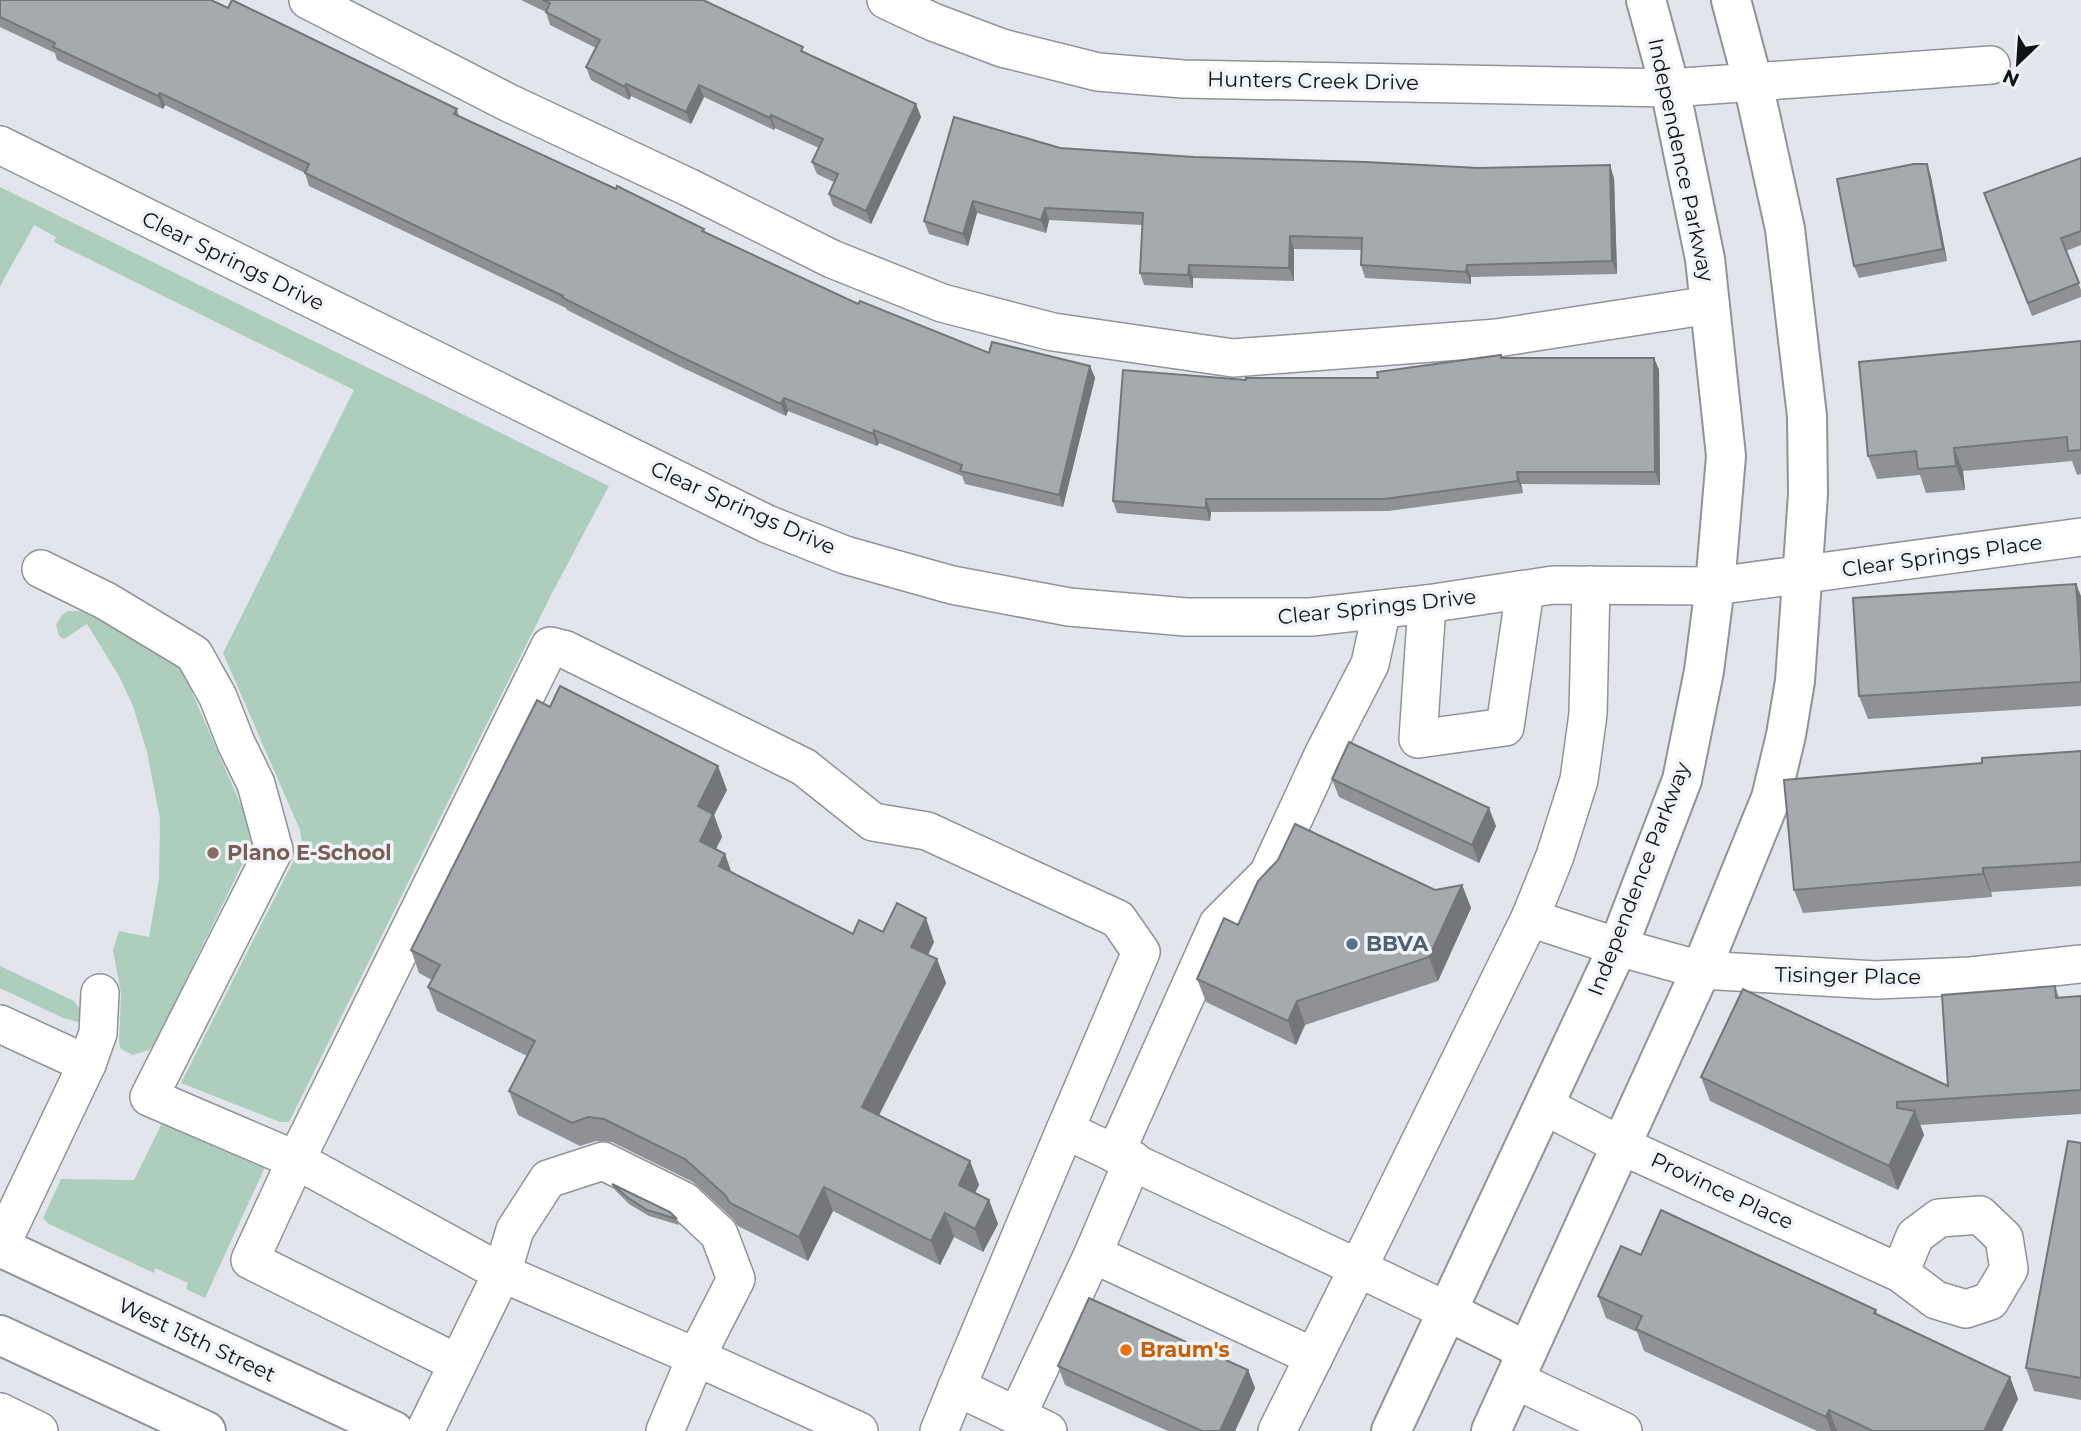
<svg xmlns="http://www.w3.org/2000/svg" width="2081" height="1431" font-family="Montserrat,sans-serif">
<rect width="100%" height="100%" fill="#e2e5eb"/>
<g fill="#aecebd">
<path d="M0 187 609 486 551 595 289 1122H280L181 1083 302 844 300 830 223 653 354 390 54 242 56 237 34 225C23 246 11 265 0 287Z"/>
<path d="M68 611H82L165 651 181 667 247 819 254 840 156 1041 149 1050 133 1055 121 1049 119 1043 121 994 113 950 119 931 149 937 159 879 160 819 147 752 133 706 119 676 87 624 64 639 59 636 56 625 62 615Z"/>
<path d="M0 966 74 1001 80 1009 81 1017 78 1022 63 1018 0 988Z"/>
<path d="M163 1121 266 1165 205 1298 186 1289 188 1283 155 1268 154 1273 49 1224 43 1218 61 1179 134 1180Z"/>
</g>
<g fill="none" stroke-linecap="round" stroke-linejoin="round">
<g stroke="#909398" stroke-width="40">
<g id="minor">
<path d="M308 0 509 103 688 187 832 259 942 303 1053 332 1233 358 1497 338 1710 305"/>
<path d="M886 0 933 22 1002 48 1098 72 1183 79 1670 88 1991 65"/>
<path d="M0 145 767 524 845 555 952 585 1069 607 1186 617H1311L1427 604 1553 585 1715 586 2081 537"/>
<path d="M41 569 106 601 194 654 218 697 236 743 256 784 274 850 149 1097 296 1160 250 1260 457 1363"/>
<path d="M1427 604 1418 739 1505 727 1525 590"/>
<path d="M1530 918 1618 947 1701 970 1876 980 1971 976 2081 964"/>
<path d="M0 1024 87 1064"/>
<path d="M1545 1106 1620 1145 1900 1273 1936 1300 1966 1309 1990 1301 2009 1269 2004 1238 1980 1215 1939 1218 1915 1236 1900 1273"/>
<path d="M1115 1154 1218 924 1268 874 1323 755 1370 664 1382 609"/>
<path d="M0 1247 87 1064 98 1033 100 993"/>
<path d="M1093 1254 1133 1160"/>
<path d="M1515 1380 1623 1431"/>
<path d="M957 1387 1065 1130 1358 1268 1530 918 1555 856 1579 780 1588 714 1591 585"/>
<path d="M0 1412 39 1431"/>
<path d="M1017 1416 1093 1254 1314 1357"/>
<path d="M425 1431 502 1273 296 1160 550 646 566 650 804 767 873 822 927 831 1118 919 1141 952 1065 1130"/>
<path d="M665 1431 696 1357 502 1273 515 1230 548 1179 603 1161 684 1201 719 1234 736 1279 696 1357 859 1431"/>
<path d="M939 1431 957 1387 1048 1431"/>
<path d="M1277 1431 1358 1268 1447 1311"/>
</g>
</g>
<g stroke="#909398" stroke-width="42">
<g id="major">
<path d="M0 1247 394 1431"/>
<path d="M1447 1311 1527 1351"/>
<path d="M0 1335 206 1431"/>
<path d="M1391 1431 1618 947 1682 780 1704 671 1715 586 1726 456 1705 259 1670 88 1646 0"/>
<path d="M1491 1431 1701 970 1771 798 1786 735 1795 681 1808 494 1807 416 1785 229 1753 83 1731 0"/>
</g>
</g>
<use href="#minor" stroke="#fff" stroke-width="37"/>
<use href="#major" stroke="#fff" stroke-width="38"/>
</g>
<g fill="#8f9196">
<path d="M0 0 457 109 459 116 704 229 705 233 858 304 989 353 1090 366 1095 378 1063 507 965 484 962 476 879 443 877 446 788 411 786 416 683 368 567 310 566 308 309 186 305 173 165 105 163 109 57 60 55 53 0 27Z"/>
<path d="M521 0H703L805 52 916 104 921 117 871 224 833 206 829 194 834 182 817 174 812 162 819 148 775 128 774 130 704 97 691 124 631 96 629 100 591 80 586 67 596 48 550 25 546 12Z"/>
<path d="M1060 148 1194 157 1614 178 1617 274 1471 277V284L1365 278 1361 265 1362 250 1294 249V281L1193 278V288L1144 285 1140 273 1142 225 1049 220 1046 233 977 213 968 246 929 234 924 221Z"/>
<path d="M2081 158V245L2066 251 2081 290V297L2032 316 1984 193Z"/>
<path d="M1927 164 1931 177 1947 261 1859 278 1854 266Z"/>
<path d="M2081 341V474L2077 475 2072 461 1963 471 1965 490 1926 493 1920 475 1877 479 1868 456Z"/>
<path d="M1502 358H1654L1659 370 1660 485 1521 484 1523 493 1388 511 1211 512 1210 521 1117 513 1113 501 1246 380 1378 378Z"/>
<path d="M2081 596V706L1868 719 1859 696Z"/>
<path d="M2081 751V886L1991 892 1992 897 1803 913 1794 890 1982 763Z"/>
<path d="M1332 779 1496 826 1479 863 1339 797Z"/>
<path d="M727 790 714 815 722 837 716 849 725 854 731 872 853 934 883 932 934 942 928 955 937 959 946 983 879 1115 970 1161 979 1185 975 1193 989 1200 998 1224 983 1252 954 1237 940 1265 833 1211 808 1261 738 1226 733 1219 693 1182 612 1142 596 1141 580 1146 518 1115 509 1091 527 1056 437 1011 428 987 432 980 419 973 411 950Z"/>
<path d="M1462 885 1471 908 1438 981 1305 1025 1296 1045 1206 1002 1197 979 1238 925Z"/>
<path d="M2055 986 2059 997 2081 996V1114L1920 1125 1924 1135 1898 1190 1710 1101 1701 1077 1948 1086Z"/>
<path d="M2081 1143V1400L2034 1391 2026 1368Z"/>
<path d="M612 1184 677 1219 679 1225 649 1216 629 1204 615 1190Z"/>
<path d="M1641 1255 1876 1310 1878 1315 2010 1377 2018 1399 2002 1431H1817L1644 1351 1637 1332 1606 1318 1598 1296Z"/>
<path d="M1058 1366 1248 1370 1255 1388 1235 1431H1168L1065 1385Z"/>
</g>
<g fill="#74767a">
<path d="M626 84 631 96 629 100 625 87Z"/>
<path d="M699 85 704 97 691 124 686 112Z"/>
<path d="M160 93 165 105 163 109 158 96Z"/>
<path d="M916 104 921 117 871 224 866 211Z"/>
<path d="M771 115 775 128 774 130 770 118Z"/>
<path d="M1927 164 1931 177 1947 261 1943 249Z"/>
<path d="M1610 165 1614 178 1617 274 1612 261Z"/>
<path d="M973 201 977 213 968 246 963 234Z"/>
<path d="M1045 208 1049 220 1046 233 1041 220Z"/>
<path d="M1290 236 1294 249V281L1289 268Z"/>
<path d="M1189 265 1193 278V288L1188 275Z"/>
<path d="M1467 265 1471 277V284L1466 272Z"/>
<path d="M1654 358 1659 370 1660 485 1655 472Z"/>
<path d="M1090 366 1095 378 1063 507 1059 495Z"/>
<path d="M784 398 788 411 786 416 781 404Z"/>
<path d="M874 430 879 443 877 446 873 434Z"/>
<path d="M1954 448 1963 471 1965 490 1956 466Z"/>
<path d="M1517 472 1521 484 1523 493 1518 481Z"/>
<path d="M1206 499 1211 512 1210 521 1206 508Z"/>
<path d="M2076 584 2081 596V656Z"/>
<path d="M718 766 727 790 714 815 722 837 708 864 700 841 698 806Z"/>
<path d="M1489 808 1496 826 1479 863 1472 845Z"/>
<path d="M725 854 733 877 719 866Z"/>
<path d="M1983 868 1991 892 1992 897 1983 874Z"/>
<path d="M1462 885 1471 908 1438 981 1429 957Z"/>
<path d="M926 918 934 942 920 970 911 947Z"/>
<path d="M937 959 946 983 871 1131 862 1107Z"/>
<path d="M1297 1001 1305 1025 1296 1045 1288 1021Z"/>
<path d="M1915 1111 1924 1135 1898 1190 1889 1166Z"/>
<path d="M970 1161 979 1185 967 1208 959 1185Z"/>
<path d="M824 1187 833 1211 808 1261 799 1237Z"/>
<path d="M989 1200 998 1224 983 1252 975 1229Z"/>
<path d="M945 1213 954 1237 940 1265 931 1241Z"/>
<path d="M1248 1370 1255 1388 1235 1431H1220Z"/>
<path d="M2010 1377 2018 1399 2002 1431H1984Z"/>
<path d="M1829 1410 1837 1431H1831L1826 1417Z"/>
</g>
<g fill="#a6a9ae" stroke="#74767a" stroke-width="2">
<path d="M0 0H211L228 8 232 0 457 109 454 114 616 189 617 186 704 229 702 231 858 304 860 301 989 353 992 342 1090 366 1059 495 960 471 962 465 874 430 873 434 784 398 781 404 679 356 563 298V296L305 173 309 164 160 93 158 96 53 47 55 43 0 17Z"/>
<path d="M543 0H703L803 47 801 51 916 104 866 211 829 194 838 174 812 162 823 139 771 115 770 118 699 85 686 112 626 84 625 87 586 67 600 40 546 12 550 3Z"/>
<path d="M954 117 1060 148 1194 157 1366 162 1478 168 1610 165 1612 261 1467 265 1466 272 1361 265 1362 238 1290 236 1289 268 1189 265 1188 275 1140 273 1143 213 1045 208 1041 220 973 201 963 234 924 221Z"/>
<path d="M2081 158V231L2061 238 2079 283 2028 303 1984 193Z"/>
<path d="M1914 164H1927L1943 249 1854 266 1837 179Z"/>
<path d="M2081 341V450L2068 451 2067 437 1954 448 1956 466 1918 469 1916 451 1868 456 1859 362Z"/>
<path d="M1501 355V358H1654L1655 472H1517L1518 481 1384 499H1206V508L1113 501 1123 370 1246 380V378H1378L1377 372Z"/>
<path d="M2076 584 2081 656V682L1859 696 1853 598Z"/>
<path d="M560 686 718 766 698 806 713 814 700 841 725 854 719 866 853 934 859 920 883 932 897 903 926 918 911 947 937 959 862 1107 970 1161 959 1185 989 1200 975 1229 945 1213 931 1241 824 1187 799 1237 730 1203 725 1195 685 1159 604 1119 588 1117 572 1123 509 1091 535 1041 428 987 440 965 411 950 537 700 550 707Z"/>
<path d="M1349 742 1489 808 1472 845 1332 779Z"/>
<path d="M2081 751V862L1983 868V874L1794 890 1784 780 1982 763V758Z"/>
<path d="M1295 824 1435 890 1462 885 1429 957 1297 1001 1288 1021 1197 979 1224 918 1238 925 1258 881 1278 860Z"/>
<path d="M2055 986 2056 998 2081 996V1090L1897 1102V1108L1915 1111 1889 1166 1701 1077 1743 989 1948 1086 1942 995Z"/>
<path d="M2068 1141 2081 1143V1378L2026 1368Z"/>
<path d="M612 1184 670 1212 677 1219 647 1210 627 1197Z"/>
<path d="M1661 1210 1876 1310 1874 1313 2010 1377 1984 1431H1873L1829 1410 1826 1417 1636 1329 1642 1316 1598 1296 1621 1246 1641 1255Z"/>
<path d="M1089 1298 1248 1370 1220 1431H1202L1058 1366Z"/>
</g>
<circle fill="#8d6e63" stroke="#f0f3f8" stroke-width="2.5" cx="213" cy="853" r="7"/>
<circle fill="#5c6f8a" stroke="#f0f3f8" stroke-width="2.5" cx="1352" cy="944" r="7"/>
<circle fill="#e8710a" stroke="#f0f3f8" stroke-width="2.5" cx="1126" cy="1350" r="7"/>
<g text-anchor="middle" stroke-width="7" stroke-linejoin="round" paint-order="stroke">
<g font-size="21" fill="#111213" stroke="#f0f3f8">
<text transform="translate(1313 81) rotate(1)" y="7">Hunters Creek Drive</text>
<text transform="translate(1681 160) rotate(78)" y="7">Independence Parkway</text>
<text transform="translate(233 261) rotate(26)" y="7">Clear Springs Drive</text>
<text transform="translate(743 508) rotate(24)" y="7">Clear Springs Drive</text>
<text transform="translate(1942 556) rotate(-8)" y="7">Clear Springs Place</text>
<text transform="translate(1377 607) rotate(-6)" y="7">Clear Springs Drive</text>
<text transform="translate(1639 879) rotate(-69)" y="7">Independence Parkway</text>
<text transform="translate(1848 976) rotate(1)" y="7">Tisinger Place</text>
<text transform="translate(1722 1191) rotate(25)" y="7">Province Place</text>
<text transform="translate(197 1340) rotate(25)" y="7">West 15th Street</text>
</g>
<g font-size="21" font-weight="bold" fill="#785e54" stroke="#f0f3f8" text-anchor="start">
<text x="227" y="860">Plano E-School</text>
</g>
<g font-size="21" font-weight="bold" fill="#4e5e75" stroke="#f0f3f8" text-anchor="start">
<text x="1366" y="951">BBVA</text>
</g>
<g font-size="21" font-weight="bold" fill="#c56008" stroke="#f0f3f8" text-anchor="start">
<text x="1140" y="1357">Braum's</text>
</g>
</g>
<g transform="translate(2018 63) rotate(205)" stroke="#f0f3f8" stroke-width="5" paint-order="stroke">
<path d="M0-5L12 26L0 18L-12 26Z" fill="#111213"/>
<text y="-10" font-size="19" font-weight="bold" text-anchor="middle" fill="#111213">N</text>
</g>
</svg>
